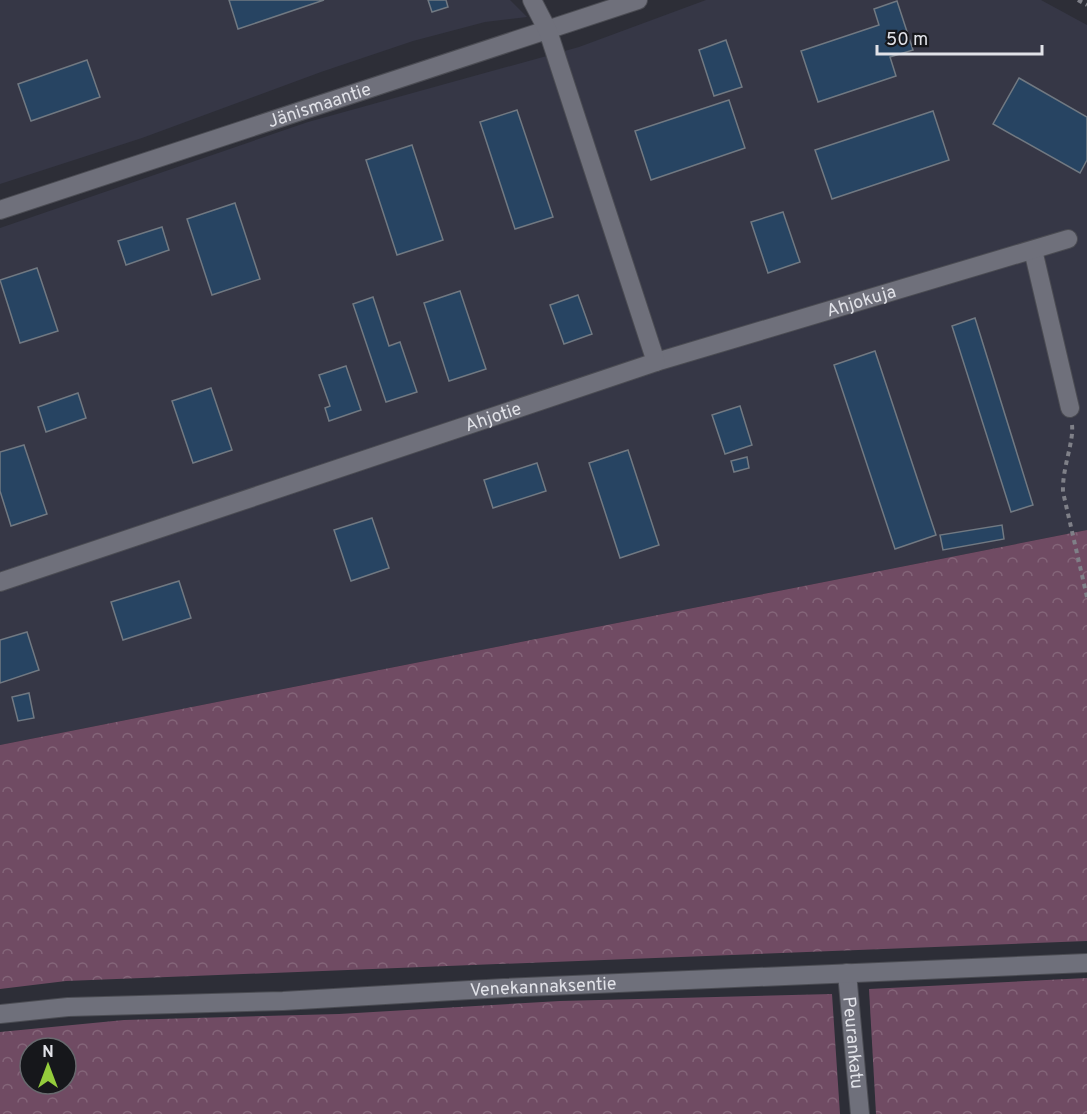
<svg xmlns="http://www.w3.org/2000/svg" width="1087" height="1114" font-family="Overpass,sans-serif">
<defs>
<pattern id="forest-crowns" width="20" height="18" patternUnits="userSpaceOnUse" patternTransform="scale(1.5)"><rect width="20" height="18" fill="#704b63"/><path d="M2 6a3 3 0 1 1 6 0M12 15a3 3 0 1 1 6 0" fill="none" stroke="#846579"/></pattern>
</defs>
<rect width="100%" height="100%" fill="#2d2e37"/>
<g fill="#363746">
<path d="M0 0H510L527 17 485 22 413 41 321 72 142 138 0 184Z"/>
<path d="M706 0H1041L1087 25V530L0 745V228L308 122 579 47Z"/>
</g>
<g fill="url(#forest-crowns)" fill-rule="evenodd">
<path d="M1087 530V941L66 981 0 989V745Z"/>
<path d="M1087 978V1114H876L869 989Z"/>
<path d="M832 994 840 1114H0V1032L124 1020 339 1014 560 1001ZM30 1048H66V1084H30Z"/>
</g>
<g fill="#274462" stroke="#717982" stroke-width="1.5">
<path d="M229 0H324L238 29Z"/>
<path d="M428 0H446L448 7 432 12Z"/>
<path d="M897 1 913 50 890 57 896 76 818 102 801 51 879 25 874 9Z"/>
<path d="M726 40 742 87 714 96 699 50Z"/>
<path d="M87 60 100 97 31 121 18 84Z"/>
<path d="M1019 78 1087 117V160L1080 173 993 124Z"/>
<path d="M729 100 745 148 651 180 635 131Z"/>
<path d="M517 110 553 217 515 229 480 122Z"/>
<path d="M933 111 949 160 832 199 815 150Z"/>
<path d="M412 145 443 240 397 255 366 160Z"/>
<path d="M235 203 260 279 212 295 187 219Z"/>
<path d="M783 212 800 262 768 273 751 222Z"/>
<path d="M162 227 169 250 126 265 118 241Z"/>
<path d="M37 268 58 331 20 343 0 280Z"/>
<path d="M460 291 486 369 449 381 424 303Z"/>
<path d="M578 295 592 334 564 344 550 305Z"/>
<path d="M373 297 389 346 400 342 417 392 386 402 353 304Z"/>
<path d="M975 318 1033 505 1011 512 952 326Z"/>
<path d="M875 351 936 535 895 549 834 365Z"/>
<path d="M346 366 361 410 329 421 325 408 330 406 319 375Z"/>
<path d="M211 388 232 450 193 463 172 401Z"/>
<path d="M78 393 86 418 46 432 38 407Z"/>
<path d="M740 406 752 445 725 454 712 415Z"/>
<path d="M24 445 47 514 11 526 0 491V452Z"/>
<path d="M628 450 659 545 620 558 589 463Z"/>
<path d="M747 457 749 468 734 472 731 461Z"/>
<path d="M537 463 546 491 493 508 484 480Z"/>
<path d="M372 518 389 568 351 581 334 530Z"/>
<path d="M1002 525 1004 539 943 550 940 535Z"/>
<path d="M179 581 191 618 123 640 111 602Z"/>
<path d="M27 632 39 670 0 683V640Z"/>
<path d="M29 693 34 718 18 721 12 697Z"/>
</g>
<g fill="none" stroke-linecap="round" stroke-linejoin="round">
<g stroke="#4b4c53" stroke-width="20">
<g id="minor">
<path id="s1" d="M0 210 638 0"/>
<path d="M1033 250 1070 408"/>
<path id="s2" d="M656 362 1068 239"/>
<path id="s3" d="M0 582 656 362 548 31 532 0"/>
<path id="s4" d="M847 973 860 1114"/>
<path id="s5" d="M0 1014 68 1007 283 1001 504 988 1087 963"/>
</g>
</g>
<g stroke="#7f8088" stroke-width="4" stroke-dasharray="4.5 4.5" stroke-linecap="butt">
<path d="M1078 0 1087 5"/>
<path d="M1072 425C1074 442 1062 468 1063 492L1087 597"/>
</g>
<use href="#minor" stroke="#6f707b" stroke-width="18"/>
</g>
<g text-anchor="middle" stroke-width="4.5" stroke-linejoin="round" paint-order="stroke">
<g font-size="18" fill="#e1e2e8" stroke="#16171b">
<text dy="6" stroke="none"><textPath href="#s1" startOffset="336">Jänismaantie</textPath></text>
<text dy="6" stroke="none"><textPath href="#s2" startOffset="214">Ahjokuja</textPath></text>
<text dy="6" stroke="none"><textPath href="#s3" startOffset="520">Ahjotie</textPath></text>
<text dy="6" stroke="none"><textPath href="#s5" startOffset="544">Venekannaksentie</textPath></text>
<text dy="6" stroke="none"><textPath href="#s4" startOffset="70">Peurankatu</textPath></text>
</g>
</g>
<g transform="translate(48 1066)"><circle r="28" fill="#16171b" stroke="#67686d" stroke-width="1.5"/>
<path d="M0-4.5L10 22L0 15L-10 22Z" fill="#94cc3c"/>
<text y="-9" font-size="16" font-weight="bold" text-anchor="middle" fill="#e1e2e8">N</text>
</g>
<path d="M877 45v9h165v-9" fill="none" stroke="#e1e2e8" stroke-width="3"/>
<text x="886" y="45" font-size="18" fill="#e1e2e8" stroke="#16171b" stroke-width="4.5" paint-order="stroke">50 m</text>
</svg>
